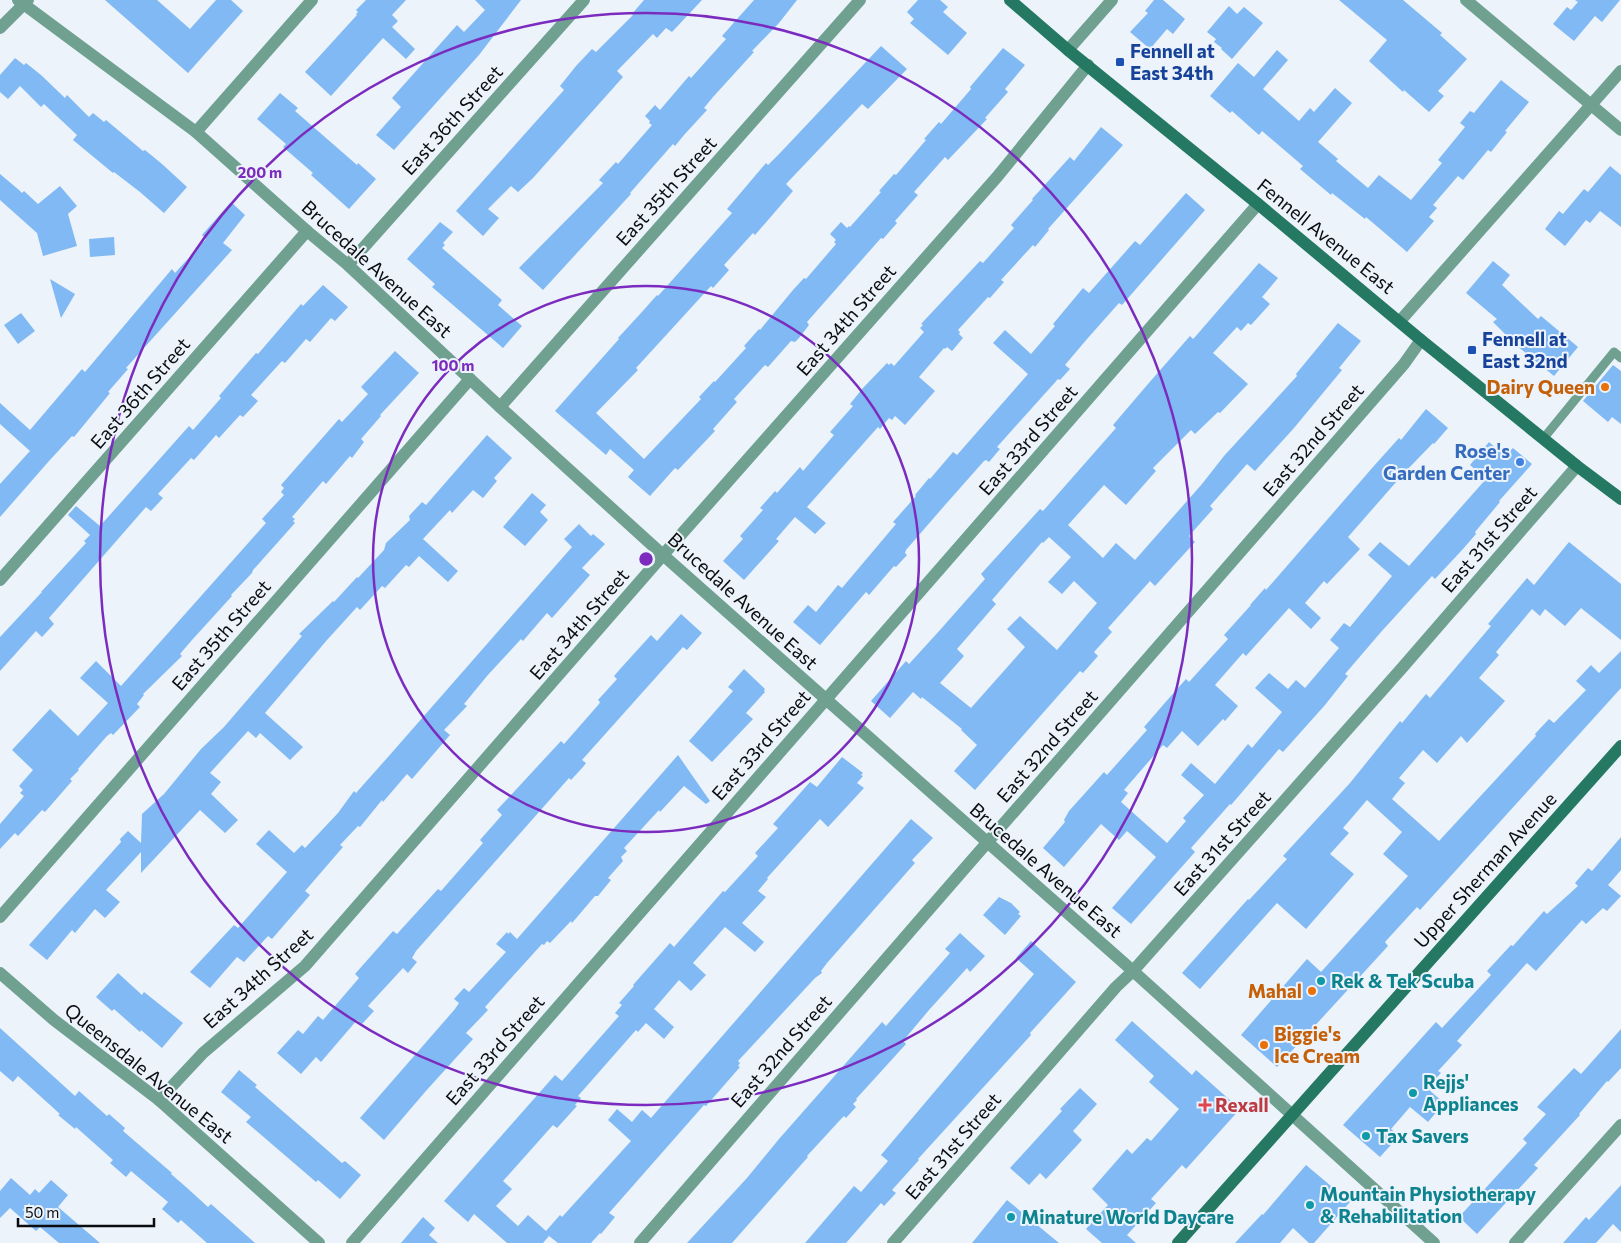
<svg xmlns="http://www.w3.org/2000/svg" width="1621" height="1243" font-family="Commissioner,sans-serif">
<rect width="100%" height="100%" fill="#ecf3fb"/>
<g fill="#80b9f3" fill-rule="evenodd">
<path d="M105 0H157L190 29 216 0H231L243 11 188 73Z"/>
<path d="M366 0H406L392 15 398 21 392 27 415 49 406 59 383 38 331 96 305 72 357 15 356 14 358 12 356 10Z"/>
<path d="M475 0H521L479 55 394 150 376 135 401 107 392 98 457 25 464 32 485 10Z"/>
<path d="M644 0H702L672 32 666 28 657 38 653 34 617 71 623 77 533 178 518 192 511 186 488 209 499 218 483 236 456 211 564 90 560 86 576 66 592 49 596 52 633 15 632 14Z"/>
<path d="M754 0H797L779 23 752 51 754 52 713 97 704 108 707 110 684 135 675 146 673 144 630 193 631 194 543 290 519 268 603 183 599 180 616 162 618 164 652 125 649 123 650 121 645 116 655 105 660 110 689 76 691 78 726 39 722 36Z"/>
<path d="M918 0H940L948 7 943 12 967 33 948 55 910 23 914 19 907 12Z"/>
<path d="M1154 0H1163L1185 19 1173 34 1167 29 1150 49 1130 32 1148 13 1145 11Z"/>
<path d="M1339 0H1403L1442 33 1440 35 1467 59 1438 91 1444 96 1429 112 1404 90 1403 92 1392 82 1369 61 1387 40Z"/>
<path d="M1575 0H1620L1602 22 1595 16 1574 41 1553 24 1567 7 1571 10 1578 2Z"/>
<path d="M1229 6 1237 14 1244 7 1263 23 1232 59 1221 49 1222 48 1214 42 1216 39 1207 32Z"/>
<path d="M881 46 907 69 868 109 862 104 786 184 793 191 755 235 753 233 724 265 729 270 713 288 711 286 636 368 638 370 596 413 644 459 701 399 699 397 714 381 715 382 746 348 744 346 759 329 760 330 793 290 804 278 806 279 836 244 834 242 836 240 830 234 841 222 847 228 849 226 850 227 881 192 879 191 894 174 896 175 926 140 924 139 939 122 941 124 971 89 970 87 1003 48 1025 65 1005 89 1008 92 985 118 987 119 948 160 945 157 914 192 918 195 895 221 897 223 883 239 881 238 807 322 809 325 799 338 795 342 791 341 768 367 765 365 734 399 737 402 713 429 715 431 678 470 675 468 650 496 628 477 634 470 610 449 606 455 555 411 619 339 618 338 641 313 657 295 658 296 732 213 727 209 766 163 768 165 781 152Z"/>
<path d="M1277 50 1288 60 1263 89 1299 121 1310 108 1314 112 1335 88 1352 103 1318 142 1338 159 1336 161 1368 188 1379 175 1411 200 1442 163 1438 160 1465 127 1460 123 1470 111 1474 113 1501 80 1529 102 1505 131 1507 132 1491 152 1488 150 1463 180 1458 176 1433 205 1437 208 1429 217 1434 221 1407 252 1366 217 1365 219 1332 193 1331 195 1300 169 1303 166 1262 131 1259 135 1232 111 1230 113 1210 96 1238 63 1254 77Z"/>
<path d="M15 58 24 65 26 63 41 75 65 98 67 95 89 117 93 113 104 122 106 120 143 151 145 150 162 164 187 187 164 213 140 192 114 172 113 173 73 140 77 135 44 104 41 107 20 86 8 99 0 92V75Z"/>
<path d="M280 93 298 108 295 111 357 165 358 163 376 179 349 209 311 175 313 173 283 147 286 144 257 119Z"/>
<path d="M1101 127 1123 145 1048 229 1049 230 1035 247 1033 245 1001 280 1004 282 990 298 988 297 958 330 960 332 959 334 963 338 952 351 947 347 945 349 944 348 919 377 935 391 905 425 895 416 892 420 889 418 880 429 878 427 807 507 826 523 815 534 795 517 776 539 779 541 744 580 723 561 743 539 740 536 763 510 760 508 775 491 777 493 800 467 803 471 834 435 830 432 853 406 850 404 863 388 887 363 889 365 891 363 894 366 924 332 920 328 923 325 921 324 980 261 983 263 1014 228 1011 225 1033 200 1032 199 1070 157 1074 161Z"/>
<path d="M1610 166 1621 175V227L1600 211 1590 223 1586 220 1565 246 1545 229 1559 211 1563 214 1584 189 1588 192Z"/>
<path d="M0 174 19 190 22 193 24 191 38 204 60 186 77 206 68 214 77 246 43 256 37 233 0 200Z"/>
<path d="M1186 193 1205 210 1122 305 1119 303 1087 339 1065 365 1070 369 1060 380 1058 379 997 447 1000 449 989 462 986 460 984 461 945 505 906 550 905 553 907 555 896 567 894 566 869 595 866 592 820 645 793 622 808 605 816 612 838 585 842 588 896 524 893 522 916 496 915 495 929 478 930 479 953 452 957 455 1028 374 993 343 1005 330 1031 354 1055 326 1053 324 1083 288 1089 293 1135 241 1140 245Z"/>
<path d="M231 202 245 215 223 243 232 250 126 368 128 369 108 392 110 393 74 437 72 436 49 461 0 517V484L30 451 0 424V403L30 430 82 369 85 372 172 269 175 273 206 239 202 235Z"/>
<path d="M440 222 453 232 443 243 445 245 442 248 502 300 498 305 522 326 503 348 432 287 435 284 407 259Z"/>
<path d="M114 237 115 255 90 257 89 239Z"/>
<path d="M1493 261 1510 275 1502 285 1538 319 1541 316 1578 347 1554 376 1516 345 1493 322 1497 319 1466 293Z"/>
<path d="M1259 263 1278 278 1262 297 1270 304 1251 325 1248 323 1241 331 1237 327 1213 353 1248 384 1220 413 1218 412 1195 434 1191 430 1153 468 1156 471 1126 505 1104 485 1068 525 1103 558 1116 543 1135 560 1202 484 1224 456 1297 376 1296 374 1338 323 1361 341 1339 368 1342 370 1294 428 1255 471 1247 464 1210 506 1213 509 1189 536 1195 542 1155 586 1150 581 1108 628 1112 632 1094 652 1098 656 1083 673 1080 671 975 790 954 771 977 745 961 730 962 729 922 697 921 699 913 692 890 718 871 701 906 661 909 664 940 630 985 579 981 574 1040 509 1043 511 1116 428 1113 425 1148 384 1190 336 1193 339 1195 337ZM1049 537 1071 557 1048 582 1062 594 1074 581 1097 603 1057 650 1020 616 1007 629 1025 647 971 708 940 683 964 656 957 649 996 604 992 600 1042 542 1043 543Z"/>
<path d="M50 279 75 294 61 318Z"/>
<path d="M323 285 348 307 335 321 331 318 310 342 306 339 285 363 282 361 251 395 258 401 243 417 240 415 219 438 216 435 194 460 191 458 158 494 163 498 151 511 146 507 49 618 54 624 42 637 36 631 0 671V637L42 592H41L86 543 84 541 90 535 68 515 76 506 100 526 189 426 193 430 221 398 219 396 242 369 256 353 258 354 301 304 303 306Z"/>
<path d="M21 313 35 331 18 344 4 325Z"/>
<path d="M395 351 419 373 380 415 381 416 361 439 364 442 352 458 350 456 326 484 323 481 292 517 295 519 293 521 295 523 253 570 252 573 231 595 232 596 192 640 180 654 182 656 143 694 144 695 137 704 140 707 113 735 111 733 107 736 78 769 79 770 70 779 72 781 45 812 42 810 18 836 15 833 0 849V824L24 796 20 793 23 790 19 786 33 770 12 750 50 709 78 736 108 703 80 678 96 661 121 686 266 523 262 519 284 495 281 492 284 488 281 485 339 419 342 422 368 394 361 387Z"/>
<path d="M1613 365 1621 371V424L1612 417 1608 422 1583 401Z"/>
<path d="M1426 409 1448 428 1434 444 1433 443 1404 473 1348 537 1360 549 1327 584 1324 581 1305 603 1321 618 1311 629 1289 608 1246 656 1243 653 1215 685 1238 706 1225 721 1223 719 1198 746 1182 731 1167 748 1163 745 1124 790 1128 793 1121 802 1167 843 1186 821 1183 818 1204 795 1181 775 1191 763 1215 784 1248 744 1252 748 1282 712 1255 688 1269 673 1288 689 1296 680 1305 688 1339 648 1330 640 1344 623 1350 627 1392 576 1368 555 1380 542 1409 566 1486 479 1470 465 1489 442 1505 456 1513 448 1532 464 1499 501 1500 502 1475 532 1476 534 1463 549 1435 579 1432 576 1381 632 1345 674 1348 676 1325 705 1283 752 1279 749 1231 805 1230 804 1191 848 1195 852 1131 924 1112 908 1156 857 1127 831 1119 840 1101 824 1064 867 1043 848 1065 822 1064 820 1069 811 1104 772 1107 775 1147 730 1144 727 1170 697 1186 679 1189 682 1228 639 1224 635 1251 605H1250L1265 588 1266 590 1373 467 1399 438 1401 440Z"/>
<path d="M487 435 512 458 494 478 497 481 483 498 473 490 452 513 450 510 423 539 458 571 448 582 419 556 409 567 406 565 385 588 382 586 360 610 357 607 327 640 265 713 303 747 290 760 260 733 256 738 248 731 210 773 221 782 211 794 238 820 225 833 200 810 141 873V852L106 890 120 902 105 918 95 909 75 933 72 930 47 960 29 945 121 842 120 839 128 831 141 843 142 814 164 794 201 749 224 727 302 636 299 634 333 601 334 602 357 577 358 578 384 550 386 543 410 520 409 516 422 502 426 505Z"/>
<path d="M532 493 546 505 540 512 548 520 525 546 503 527Z"/>
<path d="M579 524 591 536 593 534 605 544 582 568 590 575 552 618 547 613 523 641 521 639 487 676 464 704 467 706 444 730 450 735 412 779 407 774 383 802 382 800 360 827 358 826 340 845 343 847 305 891 310 895 272 939 268 936 244 962 237 957 210 988 190 972 234 925 238 928 287 872 256 844 269 830 294 853 302 845 305 848 338 813 354 791 356 793 388 757 572 547 564 539Z"/>
<path d="M1569 542 1621 584V640L1581 608 1565 626 1545 609 1540 616 1532 609 1496 652 1499 655 1479 678 1505 701 1467 743 1461 736 1437 763 1423 750 1399 778 1405 783 1392 799 1439 841 1536 736 1535 734 1549 719 1554 723 1586 690 1576 681 1591 665 1599 673 1621 651V688L1420 910 1417 907 1385 942 1388 946 1277 1067 1241 1035 1307 959 1321 972 1408 876 1383 854 1402 832 1367 800 1343 828 1349 833 1330 854 1354 874 1306 929 1277 903 1200 989 1182 973 1248 899 1249 900 1287 859 1283 856 1350 783 1400 721 1402 723 1426 694 1430 698 1491 626 1488 624 1527 578 1534 585Z"/>
<path d="M681 614 702 633 687 650 683 647 582 760 586 763 583 767 571 780 569 778 416 951 412 958 417 962 408 973 403 968 368 1006 374 1011 362 1024 357 1020 321 1062 316 1057 301 1074 277 1053 298 1030 303 1034 318 1016 323 1020 359 978 355 974 393 931 397 934 438 889 441 891 483 843 480 840 502 815 497 810 561 741 564 744 599 704 600 702 598 700 617 679 614 676 621 668 651 635 657 641Z"/>
<path d="M744 669 765 689 764 691 765 692 746 713 753 719 712 762 689 741 733 691 728 687Z"/>
<path d="M678 755 710 801 706 804 684 786 660 812 659 810 624 848 627 851 621 857 623 861 608 878 611 880 598 896H595L572 923 571 921 550 943 547 941 544 945 542 944 485 1007 488 1010 466 1033 473 1039 425 1092 384 1140 360 1118 455 1009 459 1003 454 999 464 988 469 992 506 952 496 944 507 932 508 934 510 932 517 939Z"/>
<path d="M842 757 863 773 861 775 863 776 857 783 864 788 828 827 820 819 767 878 768 879 758 891 766 897 742 923 764 942 755 952 725 927 693 963 706 975 691 991 679 980 654 1009 674 1027 664 1039 646 1023 638 1032 636 1030 578 1096 581 1098 575 1105 577 1106 557 1128 553 1125 503 1181 512 1189 496 1206 518 1226 528 1215 546 1231 560 1215 562 1217 631 1141 608 1120 617 1109 632 1122 642 1110 651 1118 911 819 933 838 912 860 915 863 827 963 821 971 822 973 815 978 738 1061 740 1063 738 1066 740 1067 706 1106 704 1105 609 1213 615 1217 601 1234 600 1233 591 1243H558L549 1236 543 1243H507L474 1214 468 1222 444 1201 555 1075 562 1081 619 1016 615 1013 622 1005 619 1003 634 986 633 985 670 943 674 947 723 891 725 892 758 856 755 853 778 828 773 824 810 782 817 787Z"/>
<path d="M1621 837V870L1608 885 1621 896 1607 911 1603 908 1586 924 1582 920 1536 971 1527 963 1457 1041 1462 1045 1438 1071 1441 1073 1427 1088 1444 1103 1428 1122 1410 1107 1391 1129 1399 1136 1380 1157 1343 1125 1436 1022 1442 1028 1491 975 1487 971 1511 945 1513 946 1544 911 1547 914 1578 886 1575 883 1588 868 1592 871Z"/>
<path d="M999 897 1011 903 1020 912 1018 914 1021 916 1005 935 983 915Z"/>
<path d="M960 933 985 956 970 972 967 968 929 1010 903 1041 906 1044 856 1099 857 1100 853 1104 856 1107 846 1118 844 1116 841 1119 807 1156 808 1157 732 1243H687L747 1178 779 1139 882 1022 886 1026 950 953 945 949Z"/>
<path d="M1031 941 1076 982 1030 1033 1031 1035 918 1159 919 1160 892 1190 896 1193 884 1206 881 1203 846 1243H805L854 1186 861 1192 888 1161 881 1155 1034 974 1016 958Z"/>
<path d="M118 973 142 995 144 992 183 1023 162 1048 141 1030 140 1032 114 1009 112 1011 96 997Z"/>
<path d="M1132 1021 1192 1075 1196 1070 1240 1109 1186 1169 1182 1165 1151 1199 1156 1203 1127 1235 1136 1243H1102L1086 1229 1108 1205 1092 1189 1127 1149 1132 1154 1147 1138 1151 1141 1179 1109 1149 1082 1154 1076 1115 1040Z"/>
<path d="M0 1028 75 1096 79 1091 107 1116 109 1114 125 1128 123 1131 172 1173 171 1174 186 1187 208 1207 211 1204 255 1243H207L181 1220 178 1223 162 1209 168 1202 131 1171 126 1177 110 1163 113 1160 76 1127 75 1129 58 1115 60 1114 18 1076 13 1082 0 1071Z"/>
<path d="M1621 1029V1068L1608 1082 1607 1081 1579 1114 1580 1115 1534 1165 1538 1168 1477 1234 1459 1217 1527 1143 1523 1139 1546 1114 1537 1107 1574 1068 1581 1074Z"/>
<path d="M239 1070 257 1085 255 1087 342 1163 345 1161 361 1175 340 1199 318 1180 316 1182 246 1122 251 1117 221 1092Z"/>
<path d="M1080 1088 1097 1104 1073 1131 1082 1140 1046 1179 1040 1173 1029 1185 1010 1168 1062 1111 1060 1109Z"/>
<path d="M1306 1165 1350 1202 1314 1243H1309L1293 1228 1280 1243H1235L1262 1214 1263 1215Z"/>
<path d="M11 1178 30 1195 35 1189 39 1193 51 1180 68 1195 58 1207 100 1243H59L40 1227 36 1231 10 1208 0 1218V1191Z"/>
<path d="M1621 1185V1232L1613 1224 1596 1243H1563L1586 1217 1589 1220Z"/>
<path d="M1007 1200 1059 1243H972Z"/>
<path d="M423 1217 435 1228 429 1235 438 1243H401Z"/>
</g>
<g fill="none" stroke-linecap="round" stroke-linejoin="round">
<path stroke="#70a190" stroke-width="9" d="M1543 439 1614 352 1621 358"/>
<g stroke="#70a190" stroke-width="12">
<path d="M18 0 196 132 307 231 348 265 500 407 663 555 1133 971 1434 1243"/>
<path d="M1466 0 1621 130"/>
<path d="M0 28 28 0"/>
<path d="M1068 50 1112 0"/>
<path d="M196 132 312 0"/>
<path d="M348 265 584 0"/>
<path d="M1400 321 1621 71"/>
<path d="M500 407 860 0"/>
<path d="M0 580 307 231"/>
<path d="M0 917 470 379"/>
<path d="M0 973 54 1020 159 1100 319 1243"/>
<path d="M159 1100 203 1053 305 966 663 555 997 177 1088 65"/>
<path d="M352 1243 1258 204"/>
<path d="M640 1243 925 914 1404 364 1421 340"/>
<path d="M893 1243 1116 987 1133 971 1402 668 1577 466"/>
<path d="M1515 1243 1621 1125"/>
</g>
<g stroke="#257962" stroke-width="12">
<path d="M1010 0 1068 50 1258 204 1421 340 1577 466 1621 499"/>
<path d="M1178 1243 1621 746"/>
</g>
</g>
<g fill="none" stroke="#7b2cbf" stroke-width="2.5">
<circle cx="646" cy="559" r="273"/>
<circle cx="646" cy="559" r="546"/>
</g>
<g fill="#1a4fb4" stroke="#ecf3fb" stroke-width="2">
<rect x="1115" y="57" width="10" height="10" rx="2.5"/>
<rect x="1467" y="345" width="10" height="10" rx="2.5"/>
</g>
<g fill="#e8710a" stroke="#ecf3fb" stroke-width="2">
<circle cx="1605" cy="387" r="5"/>
<circle cx="1312" cy="991" r="5"/>
<circle cx="1264" cy="1045" r="5"/>
</g>
<circle fill="#3f7fe0" stroke="#ecf3fb" stroke-width="2" cx="1520" cy="462" r="5"/>
<g fill="#0f9aa8" stroke="#ecf3fb" stroke-width="2">
<circle cx="1321" cy="981" r="5"/>
<circle cx="1413" cy="1093" r="5"/>
<circle cx="1366" cy="1136" r="5"/>
<circle cx="1310" cy="1205" r="5"/>
<circle cx="1011" cy="1217" r="5"/>
</g>
<path fill="#e0444e" stroke="#ecf3fb" stroke-width="2" d="M1202.5 1097.5h5v5h5v5h-5v5h-5v-5h-5v-5h5z"/>
<g text-anchor="middle" stroke-width="4" stroke-linejoin="round" paint-order="stroke">
<g font-size="19" font-weight="bold" fill="#164399" stroke="#ecf3fb" text-anchor="start">
<text x="1130" y="58">Fennell at<tspan x="1130" dy="22">East 34th</tspan></text>
<text x="1482" y="346">Fennell at<tspan x="1482" dy="22">East 32nd</tspan></text>
</g>
<g font-size="19" fill="#0a0c0f" stroke="#ecf3fb">
<text transform="translate(452 120) rotate(-48)" y="7">East 36th Street</text>
<text transform="translate(666 191) rotate(-48)" y="7">East 35th Street</text>
<text transform="translate(1326 236) rotate(39)" y="7">Fennell Avenue East</text>
<text transform="translate(377 269) rotate(42)" y="7">Brucedale Avenue East</text>
<text transform="translate(846 320) rotate(-49)" y="7">East 34th Street</text>
<text transform="translate(140 393) rotate(-49)" y="7">East 36th Street</text>
<text transform="translate(1028 440) rotate(-49)" y="7">East 33rd Street</text>
<text transform="translate(1313 440) rotate(-49)" y="7">East 32nd Street</text>
<text transform="translate(1489 539) rotate(-49)" y="7">East 31st Street</text>
<text transform="translate(743 601) rotate(42)" y="7">Brucedale Avenue East</text>
<text transform="translate(579 624) rotate(-49)" y="7">East 34th Street</text>
<text transform="translate(221 635) rotate(-49)" y="7">East 35th Street</text>
<text transform="translate(761 745) rotate(-49)" y="7">East 33rd Street</text>
<text transform="translate(1047 746) rotate(-49)" y="7">East 32nd Street</text>
<text transform="translate(1222 843) rotate(-48)" y="7">East 31st Street</text>
<text transform="translate(1046 870) rotate(41)" y="7">Brucedale Avenue East</text>
<text transform="translate(1485 870) rotate(-48)" y="7">Upper Sherman Avenue</text>
<text transform="translate(258 978) rotate(-42)" y="7">East 34th Street</text>
<text transform="translate(495 1050) rotate(-49)" y="7">East 33rd Street</text>
<text transform="translate(781 1051) rotate(-49)" y="7">East 32nd Street</text>
<text transform="translate(149 1073) rotate(39)" y="7">Queensdale Avenue East</text>
<text transform="translate(953 1146) rotate(-49)" y="7">East 31st Street</text>
</g>
<g font-size="19" font-weight="bold" fill="#c56008" stroke="#ecf3fb" text-anchor="end">
<text x="1595" y="394">Dairy Queen</text>
<text x="1302" y="998">Mahal</text>
<text x="1274" y="1041" text-anchor="start">Biggie's<tspan x="1274" dy="22">Ice Cream</tspan></text>
</g>
<g font-size="19" font-weight="bold" fill="#366cbe" stroke="#ecf3fb" text-anchor="end">
<text x="1510" y="458">Rose's<tspan x="1510" dy="22">Garden Center</tspan></text>
</g>
<g font-size="19" font-weight="bold" fill="#0d838f" stroke="#ecf3fb" text-anchor="start">
<text x="1331" y="988">Rek &amp; Tek Scuba</text>
<text x="1423" y="1089">Rejjs'<tspan x="1423" dy="22">Appliances</tspan></text>
<text x="1376" y="1143">Tax Savers</text>
<text x="1320" y="1201">Mountain Physiotherapy<tspan x="1320" dy="22">&amp; Rehabilitation</tspan></text>
<text x="1021" y="1224">Minature World Daycare</text>
</g>
<g font-size="19" font-weight="bold" fill="#be3a42" stroke="#ecf3fb" text-anchor="start">
<text x="1215" y="1112">Rexall</text>
</g>
</g>
<circle cx="646" cy="559" r="8" fill="#7b2cbf" stroke="#ecf3fb" stroke-width="2.5"/>
<g font-size="15" text-anchor="middle" font-weight="bold" fill="#7b2cbf" stroke="#ecf3fb" stroke-width="4" stroke-linejoin="round" paint-order="stroke">
<text x="260" y="178">200 m</text>
<text x="453" y="371">100 m</text>
</g>
<path d="M18 1218v8h136v-8" fill="none" stroke="#0a0c0f" stroke-width="2.5"/>
<text x="25" y="1218" font-size="15" fill="#0a0c0f" stroke="#ecf3fb" stroke-width="4" paint-order="stroke">50 m</text>
</svg>
